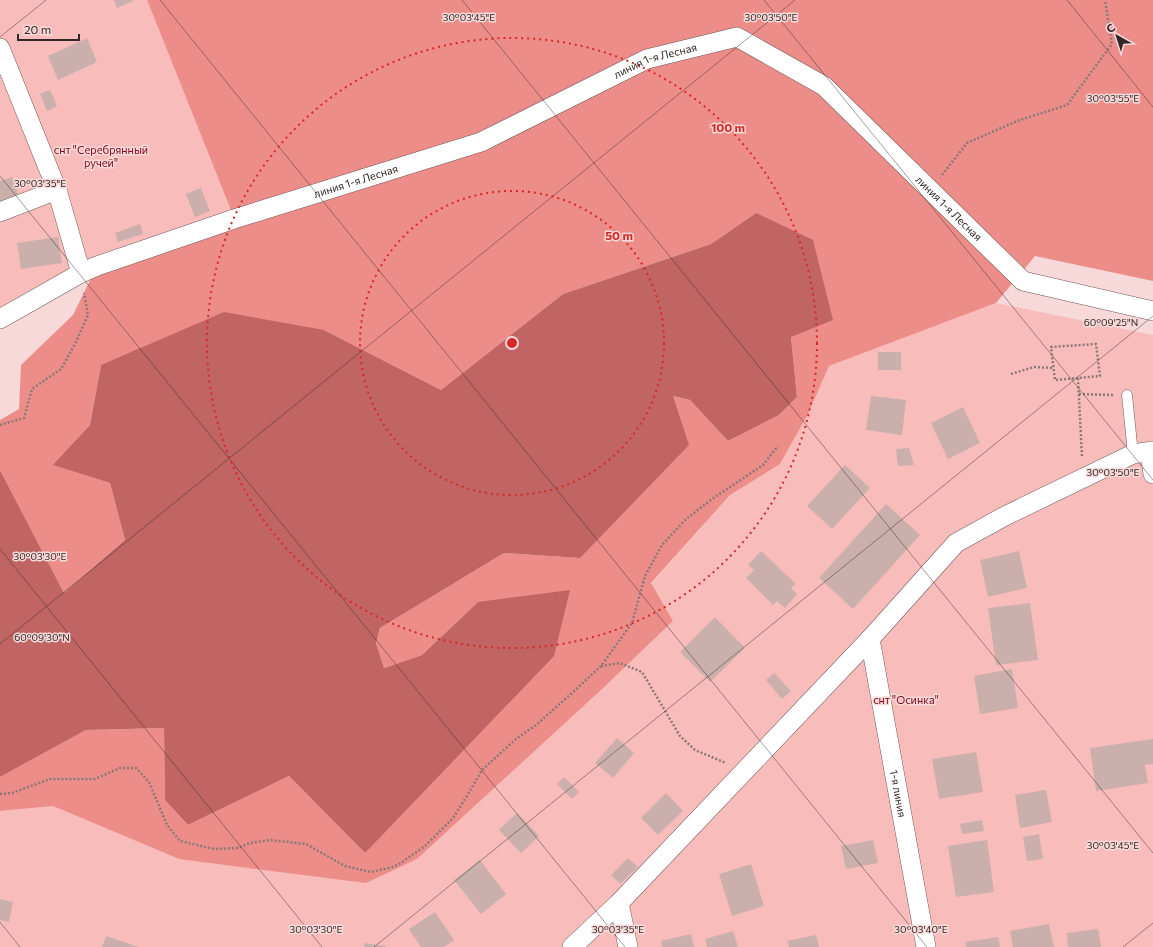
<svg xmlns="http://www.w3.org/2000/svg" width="1153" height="947" font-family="Commissioner,sans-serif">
<rect width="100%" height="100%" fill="#f6d9d8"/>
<g fill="#f8bdba">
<path d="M0 0H147L234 219 97 266 0 320Z"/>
<path d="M996 303 1153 335V947H0V811L53 806 179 859H417L600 691 673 621 651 584 730 495 780 464 808 414 829 366Z"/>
</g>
<path fill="#ed8d8a" d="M147 0H1153V281L1035 256 996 303 829 366 808 414 780 464 730 495 651 583 673 621 600 691 417 859 366 883 179 859 53 806 0 811V777L86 730 164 728 165 800 188 825 289 776 365 853 478 602 422 655 384 668 376 643 380 628 504 553 580 558 673 396 690 400 728 441 779 415 797 397 791 337 756 213 711 244 563 294 441 390 324 330 101 365 90 425 54 465 110 483 125 540 64 593 0 470V420L19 409 21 365 73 315 97 266 234 218Z"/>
<path fill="#c06563" d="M756 213 813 240 833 320 791 337 797 397 779 415 728 441 690 400 673 396 689 445 580 558 504 553 380 628 376 643 384 668 422 655 478 602 570 590 554 656 365 853 289 776 188 825 165 800 164 728 86 730 0 777V470L64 593 125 540 110 483 53 465 90 425 101 365 224 312 324 330 441 390 563 294 711 244Z"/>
<g fill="#caafad">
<path d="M114 0H132L133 1 117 8Z"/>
<path d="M87 38 97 62 58 80 48 56Z"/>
<path d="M50 90 57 106 47 111 40 94Z"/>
<path d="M12 177 19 196 0 202V181Z"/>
<path d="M201 188 210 211 195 217 186 194Z"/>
<path d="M140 224 143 234 118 242 115 233Z"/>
<path d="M58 237 62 263 21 269 17 243Z"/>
<rect x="878" y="352" width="23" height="18"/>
<path d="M871 396 906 400 902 435 866 430Z"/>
<path d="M963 407 980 443 948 459 931 423Z"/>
<path d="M909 448 914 465 898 466 896 449Z"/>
<path d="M845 465 870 488 832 529 807 506Z"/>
<path d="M886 504 920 535 853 609 819 578Z"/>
<path d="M761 551 796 584 791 588 797 594 785 608 777 601 773 605 746 578 754 570 748 565Z"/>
<path d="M1019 551 1027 588 988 597 980 560Z"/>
<path d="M1030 603 1038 660 996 665 988 608Z"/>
<path d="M715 617 745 648 710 682 680 652Z"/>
<path d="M1012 669 1018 708 980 714 974 676Z"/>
<path d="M774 673 791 691 782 699 766 680Z"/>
<path d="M617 738 634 753 613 778 595 763Z"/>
<path d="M1153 739V764L1145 765 1148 783 1096 791 1090 748Z"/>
<path d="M976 752 983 792 939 799 932 759Z"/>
<path d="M564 777 579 792 572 799 557 784Z"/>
<path d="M1046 790 1052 822 1020 828 1015 795Z"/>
<path d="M666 793 683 811 658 835 641 818Z"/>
<path d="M517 813 539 836 521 853 499 830Z"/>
<path d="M982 820 984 831 962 834 960 824Z"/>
<path d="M1039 834 1043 859 1027 861 1023 837Z"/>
<path d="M873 840 878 863 846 869 841 846Z"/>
<path d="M987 840 994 892 956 897 948 846Z"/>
<path d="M628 858 638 867 620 884 611 875Z"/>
<path d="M480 860 506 894 481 914 454 880Z"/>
<path d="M751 864 764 906 732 916 719 874Z"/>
<path d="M0 899 13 902 9 922 0 920Z"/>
<path d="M435 912 454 940 444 947H421L409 929Z"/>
<path d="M1049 924 1054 947H1013L1010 931Z"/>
<path d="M1098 929 1101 947H1068L1067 933Z"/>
<path d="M733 931 738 947H707L705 939Z"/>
<path d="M691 934 694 947H662L661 941Z"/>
<path d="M816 935 819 947H789L787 941Z"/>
<path d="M106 936 139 947H102Z"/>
<path d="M998 937 1000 947H966L965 942Z"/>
<path d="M365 943 386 946V947H364Z"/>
</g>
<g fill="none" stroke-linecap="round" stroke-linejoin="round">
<g stroke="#715857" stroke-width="11">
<path id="lane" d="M1127 395 1133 454"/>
</g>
<g stroke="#715857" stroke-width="20">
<g id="street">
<path d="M0 48 57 190 81 273"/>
<path d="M0 212 57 190"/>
<path id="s1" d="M0 319 81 273 97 266 234 219 481 142 647 59 737 37 824 86 1023 281 1153 311"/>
<path d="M1150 452 1153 474"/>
<path id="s2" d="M870 639 926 947"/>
<path d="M619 903 628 947"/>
<path d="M572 947 619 903 870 639 956 543 1005 516 1133 454 1153 451"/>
</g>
</g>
<g stroke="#8b7877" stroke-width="2.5" stroke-dasharray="2 2" stroke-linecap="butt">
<path d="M942 175 967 143 1017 121 1067 105 1112 44 1105 0"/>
<path d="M1011 374 1034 367 1054 368"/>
<path d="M1078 378 1055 380 1051 347 1096 344 1100 376 1078 378 1082 457"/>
<path d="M1079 394 1113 395"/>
<path d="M0 425 24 418 32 389 61 369 75 344 88 315 84 293"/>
<path d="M601 666 620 663 642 672 680 736 695 750 726 763"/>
<path d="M0 794 12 793 50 779H95L120 768H136L149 782 167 825 180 841 214 849 238 848 250 843 270 840 306 844 345 866 371 872 393 867 401 863 425 846 453 818 467 796 482 770 516 739 536 725 572 693 601 666 632 623 645 576 662 545 685 520 712 499 763 465 778 446"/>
</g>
<use href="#lane" stroke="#fff" stroke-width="10"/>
<use href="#street" stroke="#fff" stroke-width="19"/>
</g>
<path fill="none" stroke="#332827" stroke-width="1" stroke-opacity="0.45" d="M160 0 927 947M462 0 1153 853M764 0 1153 480M1067 0 1153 107M0 37 46 0M0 176 625 947M0 549 322 947M0 644 795 0M0 922 20 947M374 947 1153 316M1123 947 1153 923"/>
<g fill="none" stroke="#d62828" stroke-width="2" stroke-dasharray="2 4">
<circle cx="512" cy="343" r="152"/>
<circle cx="512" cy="343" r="305"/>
</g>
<g text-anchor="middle" stroke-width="3" stroke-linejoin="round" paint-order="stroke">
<g font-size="11" fill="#332827" stroke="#f6d9d8">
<text dy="4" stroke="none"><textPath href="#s1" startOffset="707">линия 1-я Лесная</textPath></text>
<text dy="4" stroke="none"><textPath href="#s1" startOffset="383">линия 1-я Лесная</textPath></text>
<text dy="4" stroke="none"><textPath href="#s1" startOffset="1067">линия 1-я Лесная</textPath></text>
<text dy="4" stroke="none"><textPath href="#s2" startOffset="157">1-я линия</textPath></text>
</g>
<g font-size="11" fill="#7d0519" stroke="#f6d9d8">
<text x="101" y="154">снт "Серебрянный<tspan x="101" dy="13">ручей"</tspan></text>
<text x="906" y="704">снт "Осинка"</text>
</g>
</g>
<g font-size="10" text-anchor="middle" fill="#332827" stroke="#f6d9d8" stroke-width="3" stroke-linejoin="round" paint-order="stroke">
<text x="469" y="21">30°03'45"E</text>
<text x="771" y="21">30°03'50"E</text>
<text x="1113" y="102">30°03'55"E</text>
<text x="40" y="187">30°03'35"E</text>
<text x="1111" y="326">60°09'25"N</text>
<text x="1113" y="476">30°03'50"E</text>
<text x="40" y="560">30°03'30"E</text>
<text x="42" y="641">60°09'30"N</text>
<text x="1113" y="849">30°03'45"E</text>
<text x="316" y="933">30°03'30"E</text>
<text x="618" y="933">30°03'35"E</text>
<text x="921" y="933">30°03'40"E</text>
</g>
<circle cx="512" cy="343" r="6" fill="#d62828" stroke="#f6d9d8" stroke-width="2"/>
<g font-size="12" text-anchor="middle" font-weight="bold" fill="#d62828" stroke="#f6d9d8" stroke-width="3" stroke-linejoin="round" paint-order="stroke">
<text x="728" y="132">100 m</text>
<text x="619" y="240">50 m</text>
</g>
<g transform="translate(1117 36) rotate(321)" stroke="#f6d9d8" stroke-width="3" paint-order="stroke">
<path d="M0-3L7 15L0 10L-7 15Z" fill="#332827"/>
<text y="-6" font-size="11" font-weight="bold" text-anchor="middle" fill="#332827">С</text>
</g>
<path d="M18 34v6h61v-6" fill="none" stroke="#332827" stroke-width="2"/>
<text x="24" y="34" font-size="12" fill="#332827" stroke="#f6d9d8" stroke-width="3" paint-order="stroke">20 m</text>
</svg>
